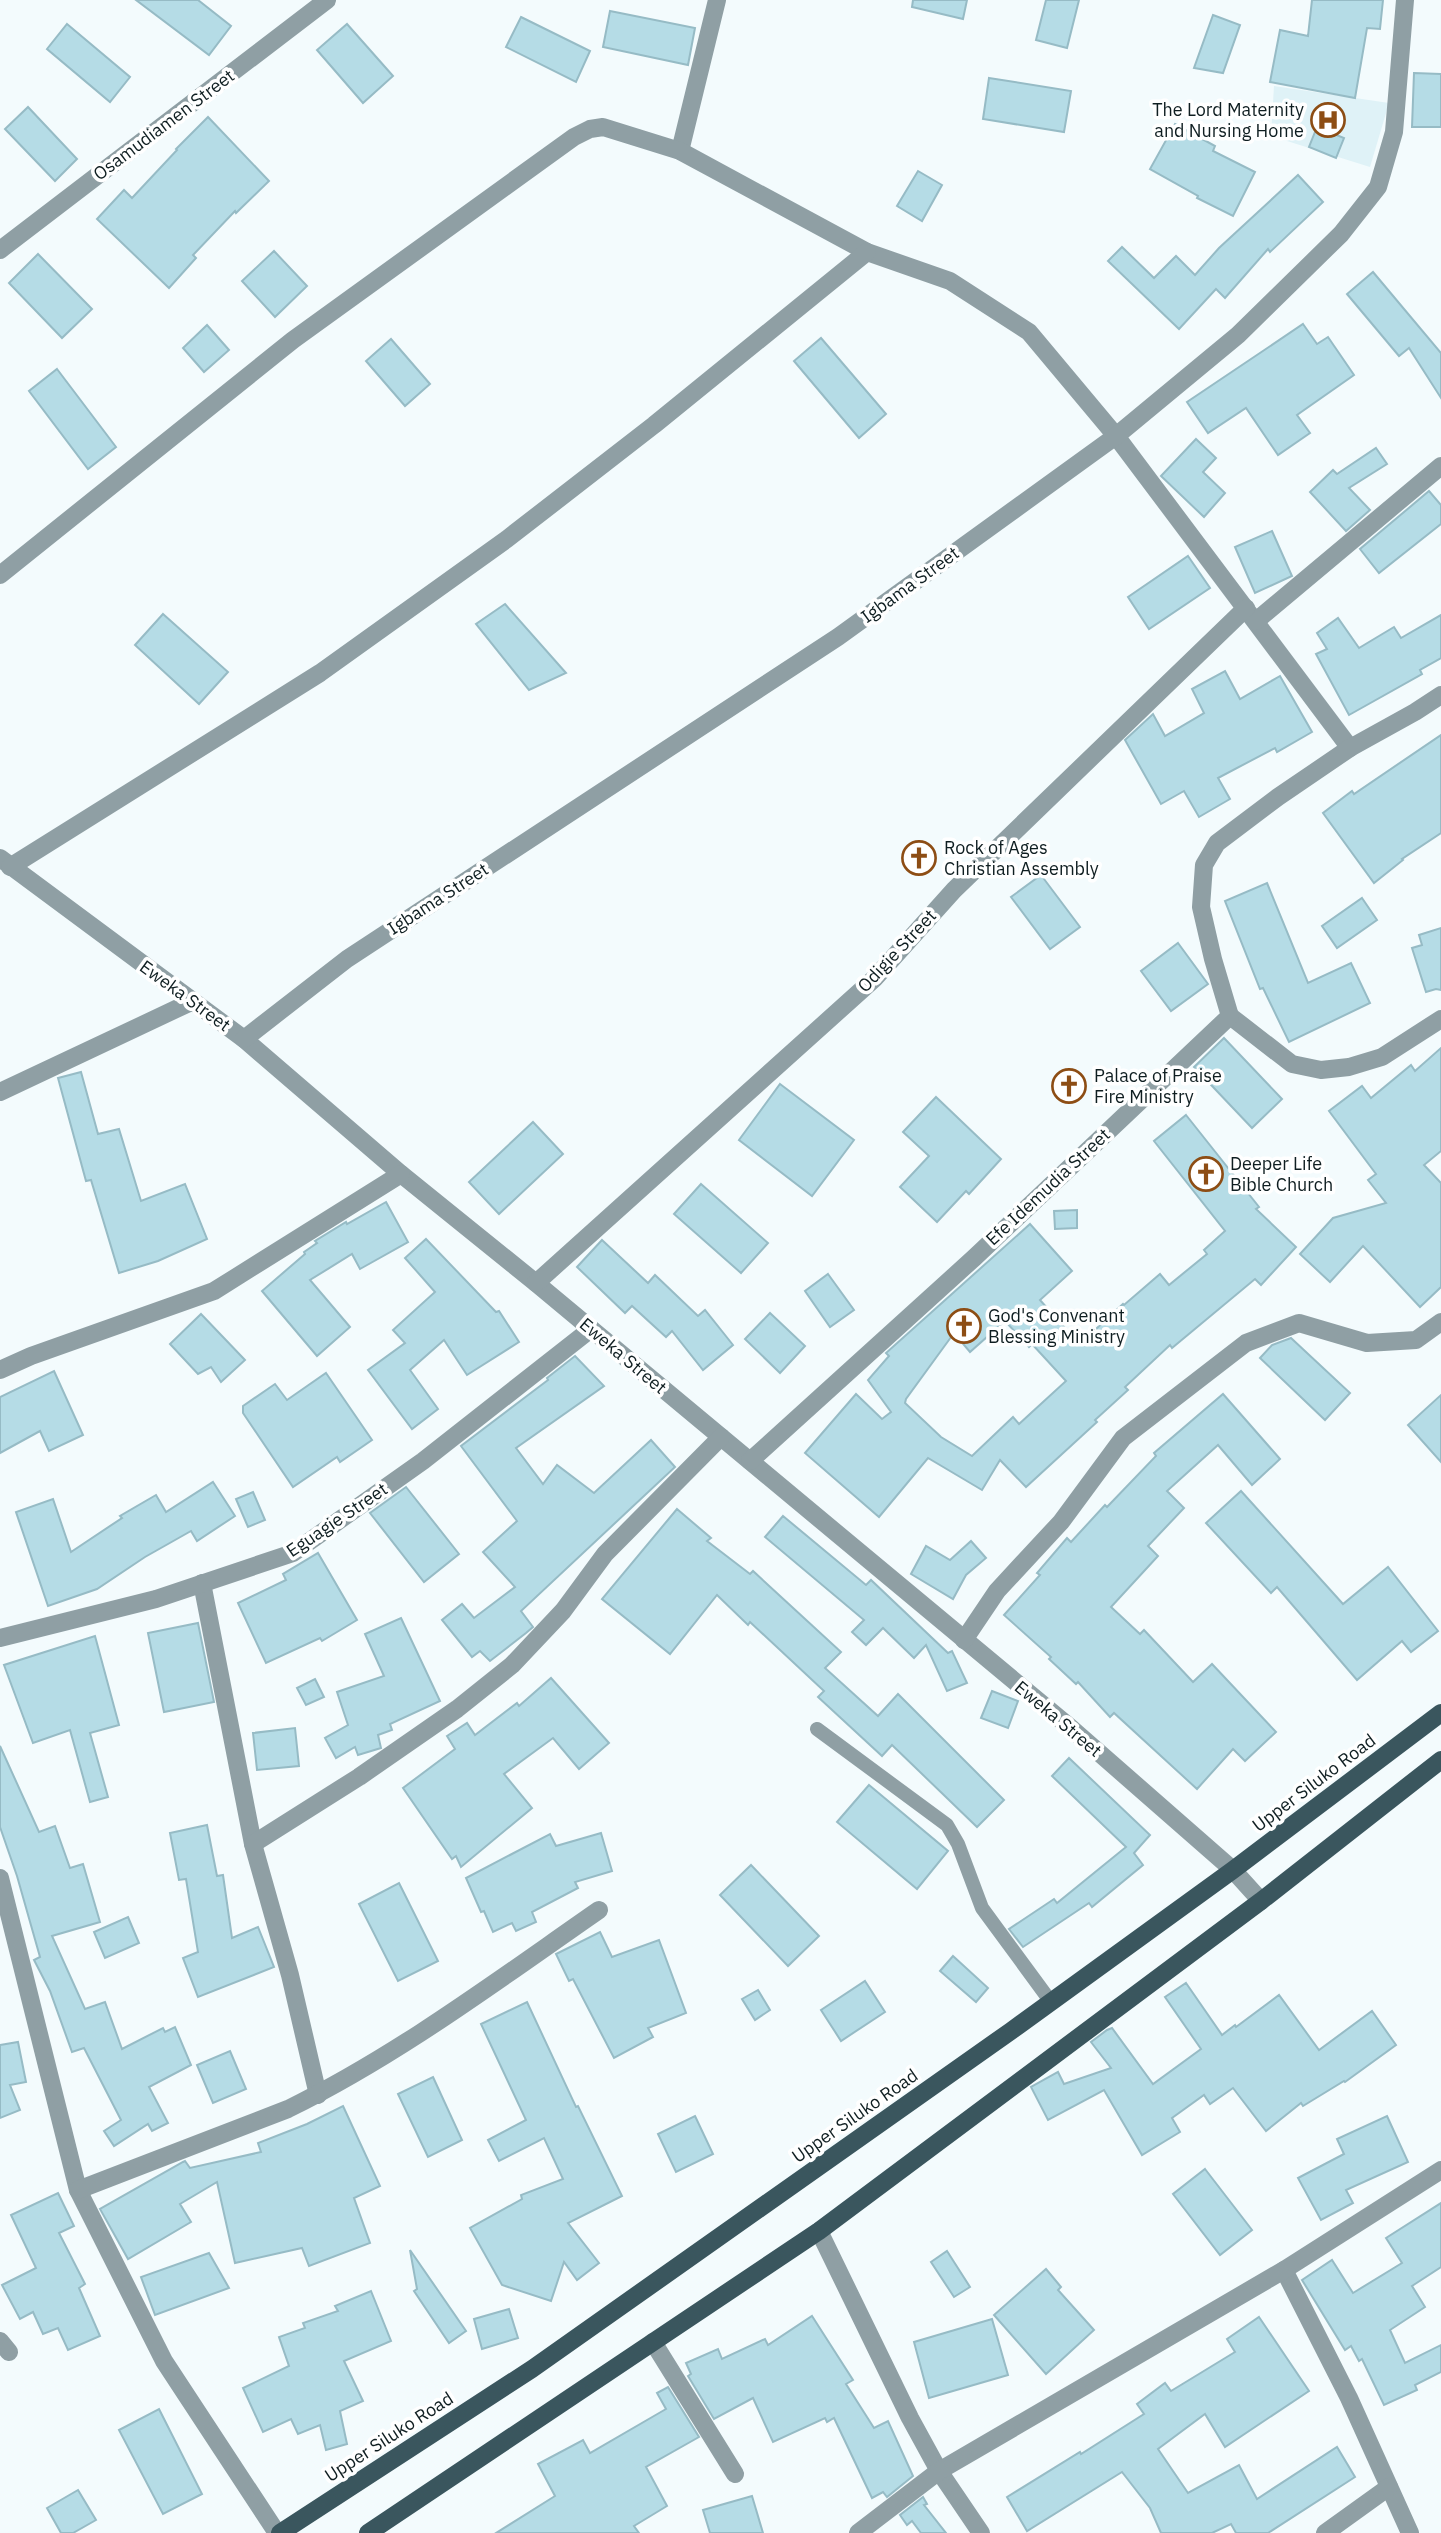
<svg xmlns="http://www.w3.org/2000/svg" width="1441" height="2533" font-family="'IBM Plex Sans',sans-serif">
<rect width="100%" height="100%" fill="#f3fbfd"/>
<path fill="#dff2f7" d="M1274 86 1389 103 1370 167 1271 136Z"/>
<g fill="#b5dce6" stroke="#96bbc5" stroke-width="2" fill-rule="evenodd">
<path d="M136 0H198L231 26 209 55Z"/>
<path d="M913 0H967L963 19 912 7Z"/>
<path d="M1046 0H1079L1067 48 1036 40Z"/>
<path d="M1312 0H1383L1380 29 1367 28 1355 98 1270 82 1280 30 1308 36Z"/>
<path d="M610 11 695 28 688 65 603 47Z"/>
<path d="M1213 15 1240 25 1223 73 1194 68Z"/>
<path d="M521 17 590 51 576 82 506 47Z"/>
<path d="M67 24 130 77 110 102 47 49Z"/>
<path d="M347 24 393 76 363 103 317 50Z"/>
<path d="M1414 73 1441 74V127H1412Z"/>
<path d="M989 78 1071 91 1064 132 983 119Z"/>
<path d="M28 107 77 159 55 181 5 129Z"/>
<path d="M208 117 269 181 236 213 235 211 193 255 196 258 169 288 97 219 124 190 132 198 177 150 176 149Z"/>
<path d="M1175 124 1215 146 1213 151 1255 172 1233 216 1197 198 1198 196 1150 169Z"/>
<path d="M1317 127 1344 138 1336 158 1309 147Z"/>
<path d="M918 171 942 185 922 221 897 206Z"/>
<path d="M1298 175 1323 202 1270 252 1268 249 1225 298 1216 289 1179 329 1108 261 1122 247 1154 278 1176 256 1195 275 1219 248Z"/>
<path d="M274 251 307 286 275 317 242 281Z"/>
<path d="M38 254 92 309 62 338 9 283Z"/>
<path d="M1373 272 1441 353V398L1409 348 1399 356 1347 294Z"/>
<path d="M1303 324 1317 344 1328 337 1354 375 1297 415 1310 433 1278 455 1246 408 1208 433 1187 402Z"/>
<path d="M207 325 229 350 204 372 183 348Z"/>
<path d="M821 338 886 414 859 438 794 361Z"/>
<path d="M391 339 430 384 405 406 366 361Z"/>
<path d="M57 369 116 447 88 469 29 391Z"/>
<path d="M1196 439 1216 458 1203 472 1225 493 1204 517 1161 476Z"/>
<path d="M1376 448 1387 464 1349 488 1370 510 1346 531 1310 492 1333 470 1337 474Z"/>
<path d="M1429 491 1441 505V524L1379 573 1360 549Z"/>
<path d="M1272 531 1292 576 1255 593 1235 547Z"/>
<path d="M1188 556 1210 588 1149 629 1128 597Z"/>
<path d="M505 604 566 673 529 690 476 624Z"/>
<path d="M163 614 228 672 199 704 135 645Z"/>
<path d="M1441 615V658L1420 670 1422 674 1349 715 1316 654 1327 649 1317 633 1338 618 1359 648 1394 627 1401 638Z"/>
<path d="M1225 671 1240 699 1280 676 1312 732 1277 752 1275 748 1218 778 1230 799 1199 817 1184 791 1161 804 1125 740 1153 714 1165 736 1204 713 1192 689Z"/>
<path d="M1441 735V833L1402 859 1403 860 1374 883 1323 813 1352 791 1354 794Z"/>
<path d="M1041 875 1080 927 1050 949 1011 897Z"/>
<path d="M1267 883 1308 983 1351 963 1370 1003 1289 1042 1263 988 1260 989 1225 901Z"/>
<path d="M1362 898 1377 920 1337 948 1322 926Z"/>
<path d="M1441 928V990L1436 989 1426 992 1412 948 1422 945 1419 935Z"/>
<path d="M1178 943 1208 984 1171 1011 1141 971Z"/>
<path d="M1224 1038 1282 1099 1252 1128 1194 1067Z"/>
<path d="M1441 1048V1151L1424 1165 1441 1183V1287L1420 1307 1363 1246 1330 1282 1300 1254 1333 1218 1386 1203 1368 1180 1376 1174 1329 1111 1362 1086 1371 1098 1411 1065 1415 1071Z"/>
<path d="M81 1072 98 1134 119 1129 141 1201 185 1184 207 1239 158 1261 119 1273 91 1180 86 1181 58 1078Z"/>
<path d="M780 1084 854 1140 812 1196 739 1140Z"/>
<path d="M936 1097 1001 1159 969 1194 966 1191 937 1222 900 1187 929 1156 903 1132Z"/>
<path d="M1186 1115 1259 1207 1256 1209 1296 1247 1261 1285 1255 1279 1172 1348 1170 1345 1125 1387 1128 1390 1095 1420 1097 1422 1026 1487 1000 1460 982 1490 928 1458 879 1517 805 1453 856 1394 882 1419 891 1412 868 1380 889 1356 886 1353 1030 1224 1072 1271 1040 1300 1071 1335 1074 1331 1083 1341 1123 1304 1124 1305 1160 1274 1169 1285 1207 1254 1204 1250 1225 1231 1154 1141ZM1005 1321 1029 1347 1032 1344 1066 1381 1019 1424 1013 1417 972 1456 941 1437 905 1403 906 1399 954 1333 970 1352Z"/>
<path d="M533 1122 563 1154 499 1214 469 1182Z"/>
<path d="M701 1184 768 1243 741 1273 674 1214Z"/>
<path d="M386 1202 408 1242 360 1269 352 1254 310 1280 350 1327 317 1356 262 1291 305 1254 304 1252 317 1243 315 1241 346 1222 347 1224Z"/>
<path d="M1077 1210V1228L1055 1229 1054 1211Z"/>
<path d="M426 1239 496 1312 499 1311 519 1342 467 1375 444 1340 410 1370 438 1409 412 1429 368 1370 405 1343 393 1330 435 1292 405 1258Z"/>
<path d="M602 1240 648 1283 655 1275 698 1316 705 1310 733 1345 703 1370 672 1331 666 1337 632 1306 625 1313 577 1267Z"/>
<path d="M828 1274 854 1310 830 1327 805 1291Z"/>
<path d="M770 1313 805 1346 780 1373 745 1339Z"/>
<path d="M201 1314 245 1360 221 1382 211 1367 198 1374 170 1344Z"/>
<path d="M1291 1338 1350 1393 1325 1420 1260 1358 1272 1345Z"/>
<path d="M575 1356 604 1386 516 1448 543 1484 557 1465 594 1493 651 1440 675 1467 521 1611 533 1627 526 1633 490 1661 480 1651 472 1657 442 1620 462 1604 474 1618 515 1587 483 1552 517 1521 461 1446 548 1380 547 1378Z"/>
<path d="M54 1371 83 1435 49 1451 40 1431 0 1453V1397Z"/>
<path d="M326 1373 372 1440 340 1462 337 1457 293 1487 243 1413V1406L275 1384 287 1400Z"/>
<path d="M1223 1394 1280 1459 1252 1485 1218 1445 1167 1491 1184 1508 1148 1546 1158 1556 1111 1607 1140 1634 1144 1630 1193 1682 1212 1664 1276 1732 1245 1761 1233 1749 1197 1789 1114 1713 1110 1717 1078 1682 1076 1684 1049 1659 1051 1657 1004 1615 1040 1575 1037 1573 1067 1538 1071 1542 1105 1505 1107 1507 1156 1456 1154 1453Z"/>
<path d="M1441 1395V1462L1408 1425Z"/>
<path d="M213 1482 235 1516 197 1541 191 1531 145 1557 97 1589 48 1606 16 1512 53 1499 71 1552 122 1518 120 1516 156 1495 166 1512Z"/>
<path d="M406 1487 459 1554 424 1582 370 1513Z"/>
<path d="M1241 1491 1343 1604 1388 1567 1438 1631 1411 1652 1402 1641 1357 1680 1277 1587 1271 1593 1206 1523Z"/>
<path d="M253 1492 265 1520 248 1527 236 1499Z"/>
<path d="M677 1509 711 1538 707 1541 750 1574 753 1571 841 1652 825 1668 878 1716 898 1694 1004 1800 977 1827 892 1745 882 1756 818 1697 824 1691 750 1622 748 1625 717 1595 670 1654 602 1599Z"/>
<path d="M783 1516 866 1585 871 1580 948 1653 952 1651 967 1683 947 1691 926 1645 914 1658 883 1628 866 1645 852 1632 864 1620 765 1537Z"/>
<path d="M971 1541 986 1558 966 1575 953 1599 911 1574 926 1546 950 1560Z"/>
<path d="M318 1553 357 1620 322 1641 320 1638 266 1663 238 1603 286 1580 283 1574Z"/>
<path d="M401 1618 440 1701 390 1724 392 1730 378 1735 381 1748 358 1755 355 1747 336 1758 325 1738 348 1725 337 1692 384 1676 365 1634Z"/>
<path d="M198 1623 214 1702 164 1712 148 1633Z"/>
<path d="M95 1636 119 1725 90 1733 108 1797 90 1802 70 1730 33 1743 4 1665Z"/>
<path d="M551 1678 609 1743 579 1769 553 1738 504 1774 532 1808 461 1867 456 1856 452 1859 403 1788 455 1749 447 1736 467 1723 475 1735 517 1703 519 1706Z"/>
<path d="M315 1679 324 1697 306 1705 297 1688Z"/>
<path d="M992 1691 1018 1701 1008 1728 981 1718Z"/>
<path d="M295 1728 299 1766 257 1770 253 1733Z"/>
<path d="M0 1746 39 1832 55 1826 70 1868 83 1864 100 1922 52 1936 85 2009 105 2002 122 2049 163 2028 165 2032 175 2027 191 2065 149 2087 168 2123 152 2131 148 2124 114 2146 104 2131 121 2120 84 2048 72 2052 50 1991 34 1960 40 1957 17 1876 0 1827Z"/>
<path d="M1069 1758 1150 1835 1134 1853 1143 1865 1092 1907 1089 1903 1023 1947 1009 1929 1054 1899 1057 1903 1126 1847 1052 1776Z"/>
<path d="M869 1785 948 1851 917 1889 837 1822Z"/>
<path d="M207 1825 217 1876 223 1875 232 1938 258 1927 274 1967 198 1997 183 1958 198 1952 186 1879 179 1880 170 1833Z"/>
<path d="M601 1833 612 1871 575 1882 578 1888 532 1912 536 1922 516 1931 512 1923 493 1932 484 1911 481 1912 466 1878 550 1834 556 1846Z"/>
<path d="M751 1865 819 1936 788 1966 720 1895Z"/>
<path d="M399 1883 438 1961 398 1981 359 1904Z"/>
<path d="M128 1917 139 1943 105 1958 94 1932Z"/>
<path d="M600 1932 612 1957 659 1940 686 2013 648 2028 653 2037 614 2058 573 1979 569 1981 556 1954Z"/>
<path d="M953 1956 988 1988 976 2002 940 1971Z"/>
<path d="M865 1981 885 2012 841 2041 821 2010Z"/>
<path d="M1186 1983 1222 2035 1235 2025 1236 2027 1279 1995 1319 2050 1372 2011 1396 2045 1345 2082 1344 2081 1303 2106 1301 2103 1266 2131 1233 2088 1210 2104 1204 2095 1172 2118 1180 2132 1142 2155 1104 2090 1048 2120 1031 2087 1058 2072 1064 2084 1111 2068 1091 2042 1107 2030 1112 2028 1153 2084 1201 2049 1165 1997Z"/>
<path d="M758 1990 770 2010 755 2020 742 1999Z"/>
<path d="M527 2002 576 2107 578 2106 622 2196 568 2223 599 2263 577 2280 564 2262 551 2301 502 2285 470 2228 522 2199 521 2195 563 2179 544 2138 499 2161 488 2140 526 2120 481 2024Z"/>
<path d="M18 2042 26 2082 10 2085 20 2110 0 2118V2045Z"/>
<path d="M230 2051 246 2089 213 2103 197 2065Z"/>
<path d="M433 2077 462 2140 428 2157 398 2094Z"/>
<path d="M343 2106 380 2186 354 2198 370 2243 309 2266 302 2248 235 2263 217 2182 180 2204 191 2222 128 2259 100 2209 183 2162 185 2161 190 2168 261 2152 258 2143 307 2124Z"/>
<path d="M695 2116 713 2154 676 2172 658 2134Z"/>
<path d="M1387 2116 1408 2162 1346 2190 1353 2203 1321 2220 1298 2178 1344 2154 1337 2139Z"/>
<path d="M1205 2169 1252 2230 1220 2255 1173 2194Z"/>
<path d="M58 2193 74 2226 59 2233 85 2284 79 2288 100 2336 68 2350 58 2328 43 2334 33 2312 20 2319 2 2285 36 2268 11 2215Z"/>
<path d="M1441 2203V2267L1412 2286 1425 2307 1390 2330 1405 2363 1441 2345V2372L1415 2385 1417 2390 1384 2405 1362 2359 1359 2361 1351 2346 1345 2350 1302 2280 1332 2260 1353 2293 1402 2263 1386 2238Z"/>
<path d="M410 2250 466 2331 449 2343 414 2291 417 2289Z"/>
<path d="M947 2251 970 2287 954 2297 931 2262Z"/>
<path d="M209 2253 229 2288 155 2315 141 2277Z"/>
<path d="M1046 2269 1061 2287 1058 2290 1094 2330 1046 2374 994 2315Z"/>
<path d="M371 2291 391 2341 344 2361 363 2401 340 2411 347 2444 326 2450 320 2425 298 2434 291 2419 263 2432 243 2388 289 2366 279 2337 305 2328 303 2323 338 2311 335 2306Z"/>
<path d="M509 2309 518 2338 482 2349 474 2319Z"/>
<path d="M812 2316 853 2380 846 2384 874 2428 888 2421 913 2476 887 2497 883 2492 872 2498 834 2418 827 2422 825 2418 773 2442 753 2398 714 2419 688 2376 691 2374 686 2363 718 2349 722 2359 765 2339 768 2345Z"/>
<path d="M1259 2317 1309 2391 1225 2447 1205 2414 1158 2449 1188 2493 1239 2465 1257 2499 1337 2447 1355 2477 1268 2533H1236L1231 2524 1212 2533H1161L1150 2508 1122 2472 1027 2531 1007 2497 1080 2452 1081 2454 1144 2414 1137 2404 1165 2383 1171 2391 1235 2352 1227 2339Z"/>
<path d="M992 2319 1008 2375 929 2398 914 2342Z"/>
<path d="M668 2387 699 2437 646 2467 667 2506 634 2526 639 2533H496L555 2496 538 2464 583 2440 590 2453 666 2409 657 2393Z"/>
<path d="M159 2409 202 2494 163 2514 119 2430Z"/>
<path d="M78 2490 96 2520 73 2533H61L47 2508Z"/>
<path d="M752 2496 763 2533H710L703 2510Z"/>
<path d="M923 2497 927 2504 924 2505 946 2533H921L912 2521 907 2525 900 2515Z"/>
</g>
<g fill="none" stroke-linecap="round" stroke-linejoin="round">
<path stroke="#8f9fa4" stroke-width="14" d="M817 1729 947 1825 958 1844 982 1908 1051 2002"/>
<g stroke="#8f9fa4" stroke-width="18">
<path d="M680 151 717 0"/>
<path d="M0 250 327 0"/>
<path d="M0 575 293 340 574 137 590 129 603 127 680 151 867 252 950 281 1029 332 1116 436 1350 748"/>
<path d="M1256 621 1441 466"/>
<path d="M0 858 244 1039 401 1174 536 1283 1072 1729 1233 1870 1261 1901"/>
<path d="M10 867 320 673 507 539 654 425 867 252"/>
<path d="M1230 1016 1292 1064 1321 1070 1349 1067 1382 1057 1441 1019"/>
<path d="M244 1039 347 959 838 637 1116 436 1238 335 1341 234 1378 187 1394 132 1405 0"/>
<path d="M0 1092 191 1002"/>
<path d="M536 1283 875 978 954 890 1246 608"/>
<path d="M0 1370 31 1356 214 1291 401 1174"/>
<path d="M750 1461 974 1258 1230 1016 1213 959 1201 907 1204 865 1217 843 1278 797 1350 748 1415 712 1441 695"/>
<path d="M202 1583 253 1844 290 1975 318 2095"/>
<path d="M0 1638 156 1599 293 1553 423 1461 591 1329"/>
<path d="M964 1640 997 1591 1061 1522 1123 1438 1246 1343 1299 1323 1367 1343 1416 1340 1441 1322"/>
<path d="M253 1844 359 1777 457 1709 512 1665 563 1611 605 1554 721 1437"/>
<path d="M0 1878 78 2190 164 2361 277 2533"/>
<path d="M78 2190 288 2109C398 2055 498 1980 599 1910"/>
<path d="M819 2231 910 2418 939 2471 981 2533"/>
<path d="M1284 2270 1349 2398 1410 2533"/>
<path d="M0 2341 9 2352"/>
<path d="M653 2342 735 2474"/>
<path d="M858 2533 939 2471 1284 2270 1441 2170"/>
<path d="M1325 2533 1389 2487"/>
</g>
<g stroke="#3a565e" stroke-width="18">
<path d="M280 2533 532 2369 1011 2031 1233 1870 1441 1713"/>
<path d="M368 2533 819 2231 1261 1901 1441 1760"/>
</g>
</g>
<defs>
<g id="hospital-ring" transform="scale(1.75)"><circle r="9.5" fill="#fff" stroke="#8d4d14" stroke-width="1.5"/><path d="M-5-5h3v3.5h4V-5h3V5h-3V1.5h-4V5h-3Z" fill="#8d4d14"/></g>
<g id="church-ring" transform="scale(1.75)"><circle r="9.5" fill="#fff" stroke="#8d4d14" stroke-width="1.5"/><path d="M-1.2-6h2.4v3.5h3.3v2.4h-3.3V6h-2.4V-.1h-3.3v-2.4h3.3Z" fill="#8d4d14"/></g>
</defs>
<g fill-rule="evenodd">
<use href="#hospital-ring" x="1328" y="120"/>
<use href="#church-ring" x="919" y="858"/>
<use href="#church-ring" x="1069" y="1086"/>
<use href="#church-ring" x="1206" y="1174"/>
<use href="#church-ring" x="964" y="1326"/>
</g>
<g text-anchor="middle" stroke-width="7" stroke-linejoin="round" paint-order="stroke">
<g font-size="18" fill="#0f1e21" stroke="#fff" text-anchor="start">
<text x="1304" y="116" text-anchor="end">The Lord Maternity<tspan x="1304" dy="21">and Nursing Home</tspan></text>
<text x="944" y="854">Rock of Ages<tspan x="944" dy="21">Christian Assembly</tspan></text>
<text x="1094" y="1082">Palace of Praise<tspan x="1094" dy="21">Fire Ministry</tspan></text>
<text x="1230" y="1170">Deeper Life<tspan x="1230" dy="21">Bible Church</tspan></text>
<text x="988" y="1322">God's Convenant<tspan x="988" dy="21">Blessing Ministry</tspan></text>
</g>
<g font-size="18" fill="#0f1e21" stroke="#fff">
<text transform="translate(164 125) rotate(-37)" y="6">Osamudiamen Street</text>
<text transform="translate(910 585) rotate(-36)" y="6">Igbama Street</text>
<text transform="translate(438 899) rotate(-33)" y="6">Igbama Street</text>
<text transform="translate(897 951) rotate(-47)" y="6">Odigie Street</text>
<text transform="translate(185 996) rotate(36)" y="6">Eweka Street</text>
<text transform="translate(1048 1187) rotate(-43)" y="6">Efe Idemudia Street</text>
<text transform="translate(623 1356) rotate(40)" y="6">Eweka Street</text>
<text transform="translate(337 1520) rotate(-34)" y="6">Eguagie Street</text>
<text transform="translate(1058 1719) rotate(40)" y="6">Eweka Street</text>
<text transform="translate(1314 1783) rotate(-37)" y="6">Upper Siluko Road</text>
<text transform="translate(855 2116) rotate(-35)" y="6">Upper Siluko Road</text>
<text transform="translate(389 2437) rotate(-33)" y="6">Upper Siluko Road</text>
</g>
</g>
</svg>
